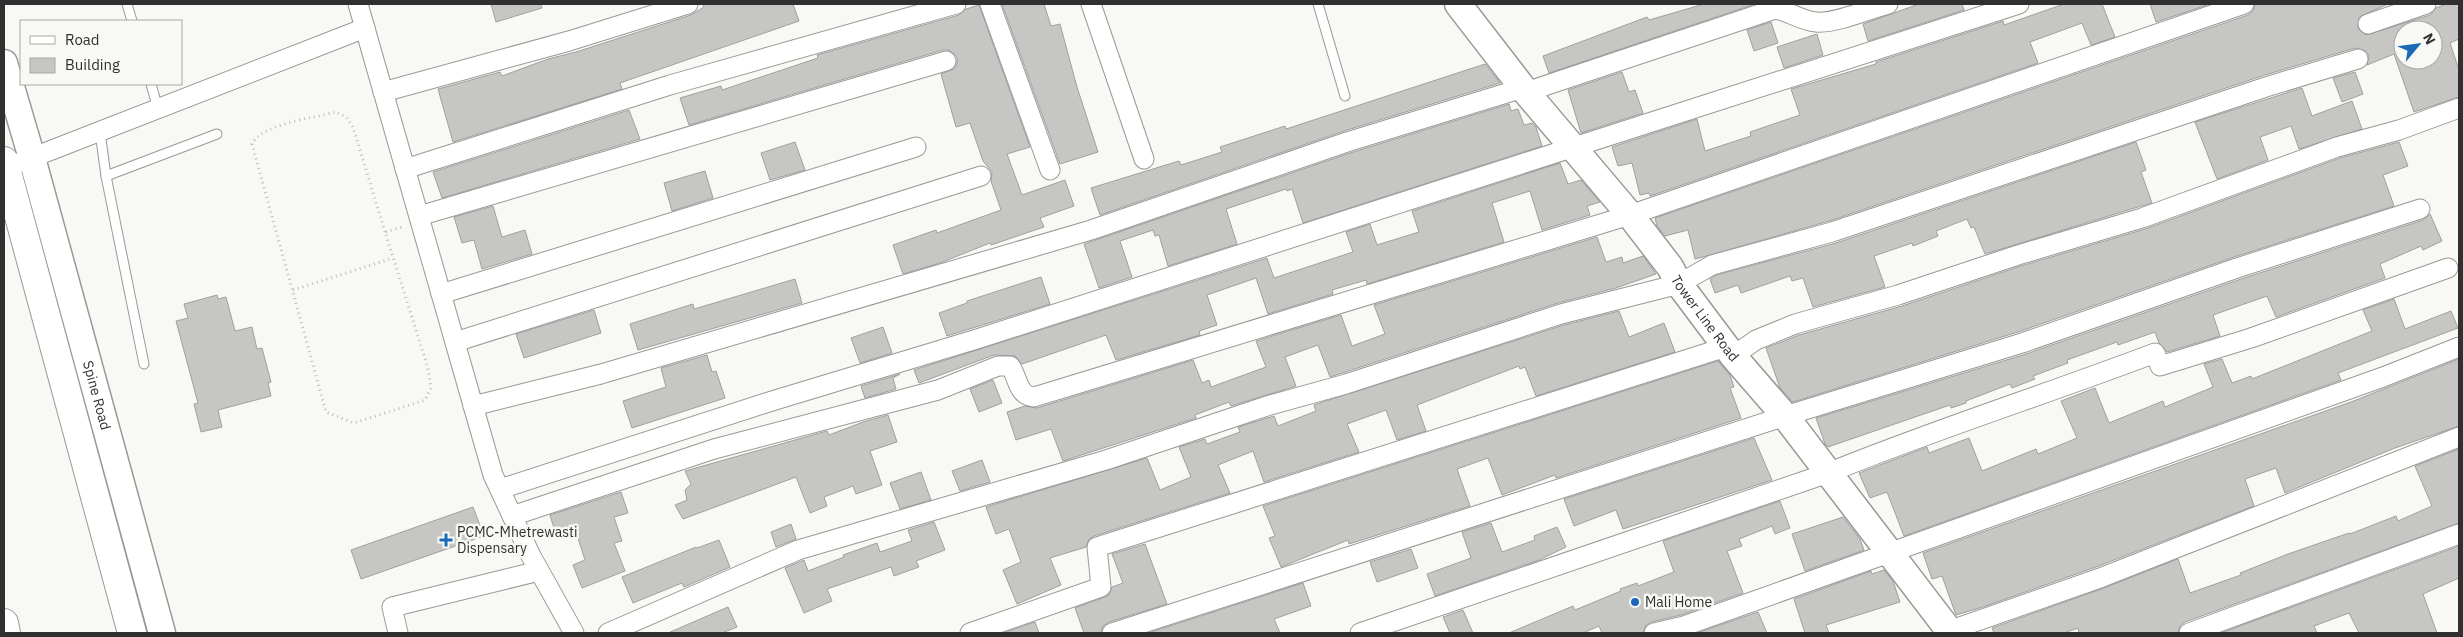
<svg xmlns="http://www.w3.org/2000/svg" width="2463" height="637" font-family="'IBM Plex Sans',sans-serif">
<rect width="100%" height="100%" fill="#f8f9f5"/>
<g fill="#c6c7c4" stroke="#a0a19e" fill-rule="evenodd">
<path d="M491 4H541L542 8 496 22Z"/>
<path d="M703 4H793L799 21 620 83 622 89 453 142 438 89 500 72 502 76 548 59 576 52 691 15 704 7Z"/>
<path d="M1002 4H1044L1051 26 1060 24 1077 87 1098 152 1060 164Z"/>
<path d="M1704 4H1755L1549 73 1543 56 1647 17 1649 20Z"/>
<path d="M1919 4H1962L1964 10 1868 41 1863 24Z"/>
<path d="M2064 4H2102L2115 37 2091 45 2082 23 2030 42 2038 63 1650 196 1649 193 1640 195 1632 163 1618 166 1612 147 1697 119 1705 151 1751 136 1750 132 1800 115 1791 89 1876 64V62L2003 21 2004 25Z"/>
<path d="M2150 4H2210L2156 22Z"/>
<path d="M2255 4H2388L2359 17 2358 28 2366 35 2430 15 2436 8 2446 4H2459V39L2450 43 2459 70V97L2414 112 2394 54 2367 65 2369 56 2366 51 2355 48 2262 76 1829 221 1703 257 1695 259 1688 230 1665 236 1657 226 1655 218 2248 15 2253 11ZM2403 30H2433V60H2403Z"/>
<path d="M979 5 1030 147 1007 154 1022 195 1065 180 1074 206 1040 218 1044 227 991 245 990 243 940 263 903 274 893 245 936 230 937 233 1001 210 991 181 992 172 983 161 970 123 956 127 941 74 954 69 957 64V57L949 50H943L689 125 680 98 721 86 722 90 818 58 817 55 959 15 966 9Z"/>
<path d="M1771 22 1778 43 1754 51 1747 30Z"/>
<path d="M1817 34 1823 55 1784 68 1777 47Z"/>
<path d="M1485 64 1500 83 1344 131 1100 215 1091 188 1179 161 1181 165 1222 152 1220 147 1285 126 1286 129Z"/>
<path d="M1622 72 1629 92 1635 90 1643 113 1581 133 1568 90Z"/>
<path d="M2355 72 2363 94 2342 102 2333 78Z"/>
<path d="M2302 88 2312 116 2352 101 2362 129 2299 149 2291 126 2260 137 2268 160 2217 179 2195 122Z"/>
<path d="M1509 104 1511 111 1518 109 1524 125 1532 123 1536 127 1542 146 1303 223 1292 189 1287 191 1286 189 1226 209 1237 244 1168 266 1159 235 1155 236 1153 230 1120 241 1132 277 1099 288 1084 244 1350 153Z"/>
<path d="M629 110 640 139 442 198 433 172Z"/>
<path d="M795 142 805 170 770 180 761 153Z"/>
<path d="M2136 142 2146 170 2141 172 2152 203 2138 207 1985 254 1974 227 1971 228 1967 219 1936 231 1938 236 1913 246 1912 243 1874 256 1885 287 1813 307 1803 278 1792 281 1790 276 1741 293 1738 285 1715 293 1710 279 1716 275 1836 243Z"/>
<path d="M2399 142 2408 166 2383 175 2394 206 2234 257 2018 332 1793 402 1780 388 1766 348 1799 335 1902 306 2021 266 2145 229 2340 158Z"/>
<path d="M1560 163 1568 184 1581 180 1600 202 1587 206 1590 215 1542 230 1530 191 1492 203 1504 242 1367 284 1366 280 1332 290 1333 294 1268 314 1256 278 1207 295 1217 325 1199 331 1200 335 1116 360 1106 335 1022 364 1015 356 994 355 919 383 914 370 1267 258 1274 278 1353 252 1346 232 1370 224 1377 245 1419 232 1412 211Z"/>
<path d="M705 171 713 198 672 211 664 183Z"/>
<path d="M493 206 502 237 525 230 532 254 482 269 474 240 462 243 454 217Z"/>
<path d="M2430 214 2442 241 2423 250 2421 246 2380 264 2385 278 2276 317 2267 296 2213 315 2220 336 2167 352 2159 343 2155 332 2118 345 2117 342 2067 360 2068 363 2033 376 2035 379 2012 388 2010 384 1966 401V403L1951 408 1950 405 1828 447 1825 444 1816 418 2026 354 2241 279 2423 220Z"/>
<path d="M1597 237 1606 262 1622 257 1623 263 1643 256 1656 274 1616 288 1558 303 1330 377 1318 345 1285 357 1296 386 1231 406 1229 402 1195 415 1196 418 1063 461 1051 429 1016 440 1007 412 1025 406 1037 408 1193 360 1202 383 1209 380 1211 387 1266 367 1256 341 1341 315 1352 346 1385 334 1374 305Z"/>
<path d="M1041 277 1050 304 947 336 939 313 967 303V301Z"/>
<path d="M795 279 802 303 638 350 630 324 693 304 694 309Z"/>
<path d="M217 295 218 299 226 297 235 331 252 327 257 349 262 348 271 382 268 383 271 396 218 410 222 427 201 432 194 404 198 403 176 321 188 318 184 304Z"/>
<path d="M2394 299 2405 329 2451 311 2458 328 2338 373 2341 380 1904 536 1887 492 1870 498 1859 473 1927 447 1929 453 1969 438 1982 471 2036 449 2038 454 2077 438 2061 401 2095 388 2109 423 2163 401 2165 407 2213 387 2204 364 2222 359 2232 383 2251 376 2252 379 2372 331 2363 310Z"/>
<path d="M594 310 601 333 524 358 516 334Z"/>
<path d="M1619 311 1629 337 1664 323 1675 352 1536 396 1525 367 1520 369 1519 366 1417 405 1426 431 1397 440 1386 410 1347 424 1359 452 1264 482 1253 451 1218 465 1230 493 1094 536 1089 539 1086 547 1050 558 1061 585 1017 604 1003 570 1021 562 1009 529 996 534 986 507 1147 458 1160 490 1191 477 1179 447 1205 439 1207 444 1240 432 1238 427 1274 416 1278 426 1316 411 1314 405 1326 401 1564 325Z"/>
<path d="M883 327 892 353 860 363 851 338Z"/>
<path d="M707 355 712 372 716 371 725 398 632 428 623 401 666 387 661 368Z"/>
<path d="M2459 359V426L2395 448 2285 493 2276 468 2245 479 2254 506 2096 567 1983 607 1956 615 1942 576 1932 579 1923 553 2351 402Z"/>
<path d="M1718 361 1730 375 1734 387 1730 388 1741 418 1556 478 1555 475 1502 495 1488 458 1457 469 1470 506 1349 544 1348 540 1281 567 1269 538 1275 536 1263 506Z"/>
<path d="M900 374 893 378 896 389 865 398 861 386Z"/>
<path d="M993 380 1002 403 979 412 970 389Z"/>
<path d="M888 415 897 442 870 451 882 485 856 494 853 486 824 497 827 506 810 513 796 477 683 519 675 505 687 500 685 490 691 484 685 471 827 431 829 435 863 422Z"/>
<path d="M1754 438 1772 480 1623 529 1616 510 1574 526 1564 499Z"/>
<path d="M2459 449V523L2185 622 2180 626 2178 633H2079L2078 628 2064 633H1994L1992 628 2104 588 2178 559 2190 593 2241 575 2240 573 2288 554 2349 533 2350 534 2396 516 2398 521 2432 506 2415 466Z"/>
<path d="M982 460 990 482 960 491 952 471Z"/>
<path d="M921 472 931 500 900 509 890 483Z"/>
<path d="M621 492 628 513 614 517 622 541 614 543 625 571 582 588 573 565 585 560 575 529 556 535 550 515Z"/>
<path d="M1780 501 1790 528 1775 534 1772 526 1739 539 1742 546 1727 551 1743 593 1681 615 1651 622 1646 625 1643 633H1602L1599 626 1583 633H1509L1573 606 1575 610 1621 591 1620 589 1637 583 1638 586 1674 572 1663 541Z"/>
<path d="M473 507 484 536 361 579 351 550Z"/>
<path d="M1843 517 1860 539 1864 550 1805 571 1792 534Z"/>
<path d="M934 522 945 550 916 561 919 567 894 576 891 567 827 589 832 601 804 613 785 568 804 560 808 571 844 557 843 555 877 543 880 552 912 541 908 530Z"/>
<path d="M1491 523 1502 552 1535 540 1534 536 1557 527 1566 547 1539 560 1435 596 1427 574 1471 558 1462 532Z"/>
<path d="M791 524 796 539 776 547 771 532Z"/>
<path d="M719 540 730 567 684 587 682 583 633 603 622 577 696 547 697 548Z"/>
<path d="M1145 544 1167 604 1109 622 1103 626 1101 633H1084L1075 608 1105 597 1109 595 1112 587 1123 583 1112 554Z"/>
<path d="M2459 546V578L2423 594 2437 633H2359L2349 613 2314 626 2317 633H2221Z"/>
<path d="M1411 549 1418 568 1377 582 1370 562Z"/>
<path d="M1884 570 1893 581 1900 602 1826 625 1829 633H1805L1794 599 1871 571 1872 574Z"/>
<path d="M1303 583 1311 606 1274 619 1280 633H1148Z"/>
<path d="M728 607 737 627 722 633H668Z"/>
<path d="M1463 610 1473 633H1450L1443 617Z"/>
<path d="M1758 612 1767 633H1697Z"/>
<path d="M1035 622 1039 633H1003Z"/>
</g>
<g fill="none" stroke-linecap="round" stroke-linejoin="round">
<g stroke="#989895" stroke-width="11">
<g id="lane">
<path d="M127 4 132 21"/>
<path d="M1318 4 1345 96"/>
<path d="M151 84 158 109"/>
<path d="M100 132 106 176 144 364"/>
<path d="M106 176 217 134"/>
</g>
</g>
<g stroke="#989895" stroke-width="21">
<g id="street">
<path d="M358 4 493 475 531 556 574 633"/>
<path d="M990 4 1050 170"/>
<path d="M1091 4 1144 159"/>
<path d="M2368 24 2426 4"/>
<path d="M383 92 569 41 688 4"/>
<path d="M1526 92 1775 9C1789 11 1801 21 1816 22 1835 24 1869 9 1888 4"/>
<path d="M21 162 365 28"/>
<path d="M405 169 670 85 956 4"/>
<path d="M419 216 946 61"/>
<path d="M441 294 916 147"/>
<path d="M455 342 981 176"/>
<path d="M1733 356 1756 340 1795 324 1898 295 2018 255 2142 218 2337 147 2399 130 2459 108"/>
<path d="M473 406 601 374 1091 230 1347 142 1523 88"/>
<path d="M500 489 772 401 977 339 2019 4"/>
<path d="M512 516 714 449 938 390 998 366H1010C1018 376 1017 396 1034 397L1630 215 2244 4"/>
<path d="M398 633 392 607 539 571"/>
<path d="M608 633 798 550 1106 460 1267 406 1346 384 1561 314 1679 284 1712 265 1832 232 2266 87 2358 59"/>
<path d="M970 633 1101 587 1097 547 1726 347"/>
<path d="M1112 633 1798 412 2022 343 2237 268 2420 209"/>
<path d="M1360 633 1828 473C1936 429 2047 394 2155 353L2160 366 2251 338 2448 268"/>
<path d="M1654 633 1684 626 2383 377 2459 347"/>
<path d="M1943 633 2100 578 2459 437"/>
<path d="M2189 633 2459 534"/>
</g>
</g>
<g stroke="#989895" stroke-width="29">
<g id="secondary">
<path id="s1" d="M1458 4 1526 92 1630 215 1670 267 1679 284 1733 356 1785 416 1951 633"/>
<path id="s2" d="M4 63 32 158 162 633"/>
</g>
</g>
<g stroke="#989895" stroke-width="30">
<g id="primary">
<path d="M4 161 132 633"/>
<path d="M4 623 6 633"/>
</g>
</g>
<g stroke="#bcbdb9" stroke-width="3" stroke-dasharray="1 4" stroke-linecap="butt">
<path d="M385 232 353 127 346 117 336 112C314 118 263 123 252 144L326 412 354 423 425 400 431 388 428 368 385 232 403 227"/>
<path d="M293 290 393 258"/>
</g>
<use href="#lane" stroke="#fff" stroke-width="9"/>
<use href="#street" stroke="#fff" stroke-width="19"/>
<use href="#secondary" stroke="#fff" stroke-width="26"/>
<use href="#primary" stroke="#fff" stroke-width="28"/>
</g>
<g fill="#1c69b8" stroke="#f8f9f5" stroke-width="2">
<path d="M443.5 532.5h5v5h5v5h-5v5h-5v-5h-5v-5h5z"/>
<circle cx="1635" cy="602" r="5"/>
</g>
<g text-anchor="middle" stroke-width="5" stroke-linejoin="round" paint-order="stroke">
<g font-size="14" fill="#2f302f" stroke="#f8f9f5">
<text dy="5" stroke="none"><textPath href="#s1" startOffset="400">Tower Line Road</textPath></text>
<text dy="5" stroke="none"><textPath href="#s2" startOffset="345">Spine Road</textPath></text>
</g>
<g font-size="14" fill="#2f302f" stroke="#f8f9f5" text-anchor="start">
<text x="457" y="537">PCMC-Mhetrewasti<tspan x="457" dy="16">Dispensary</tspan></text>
<text x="1645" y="607">Mali Home</text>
</g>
</g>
<rect width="2463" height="637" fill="none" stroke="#2f302f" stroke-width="10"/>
<rect x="20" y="20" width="162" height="65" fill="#f8f9f5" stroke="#a8a9a6"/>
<rect x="30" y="36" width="25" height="8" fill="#ffffff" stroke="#a8a9a6"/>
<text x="65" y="45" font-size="15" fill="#2f302f">Road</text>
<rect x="30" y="58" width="25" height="15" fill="#c6c7c4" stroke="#a8a9a6"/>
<text x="65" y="70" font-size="15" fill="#2f302f">Building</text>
<g transform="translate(2418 45) rotate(61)"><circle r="24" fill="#f8f9f5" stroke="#a8a9a6"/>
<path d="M0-4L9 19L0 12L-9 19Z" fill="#1c69b8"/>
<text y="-8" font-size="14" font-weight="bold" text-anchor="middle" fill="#2f302f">N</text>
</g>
</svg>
